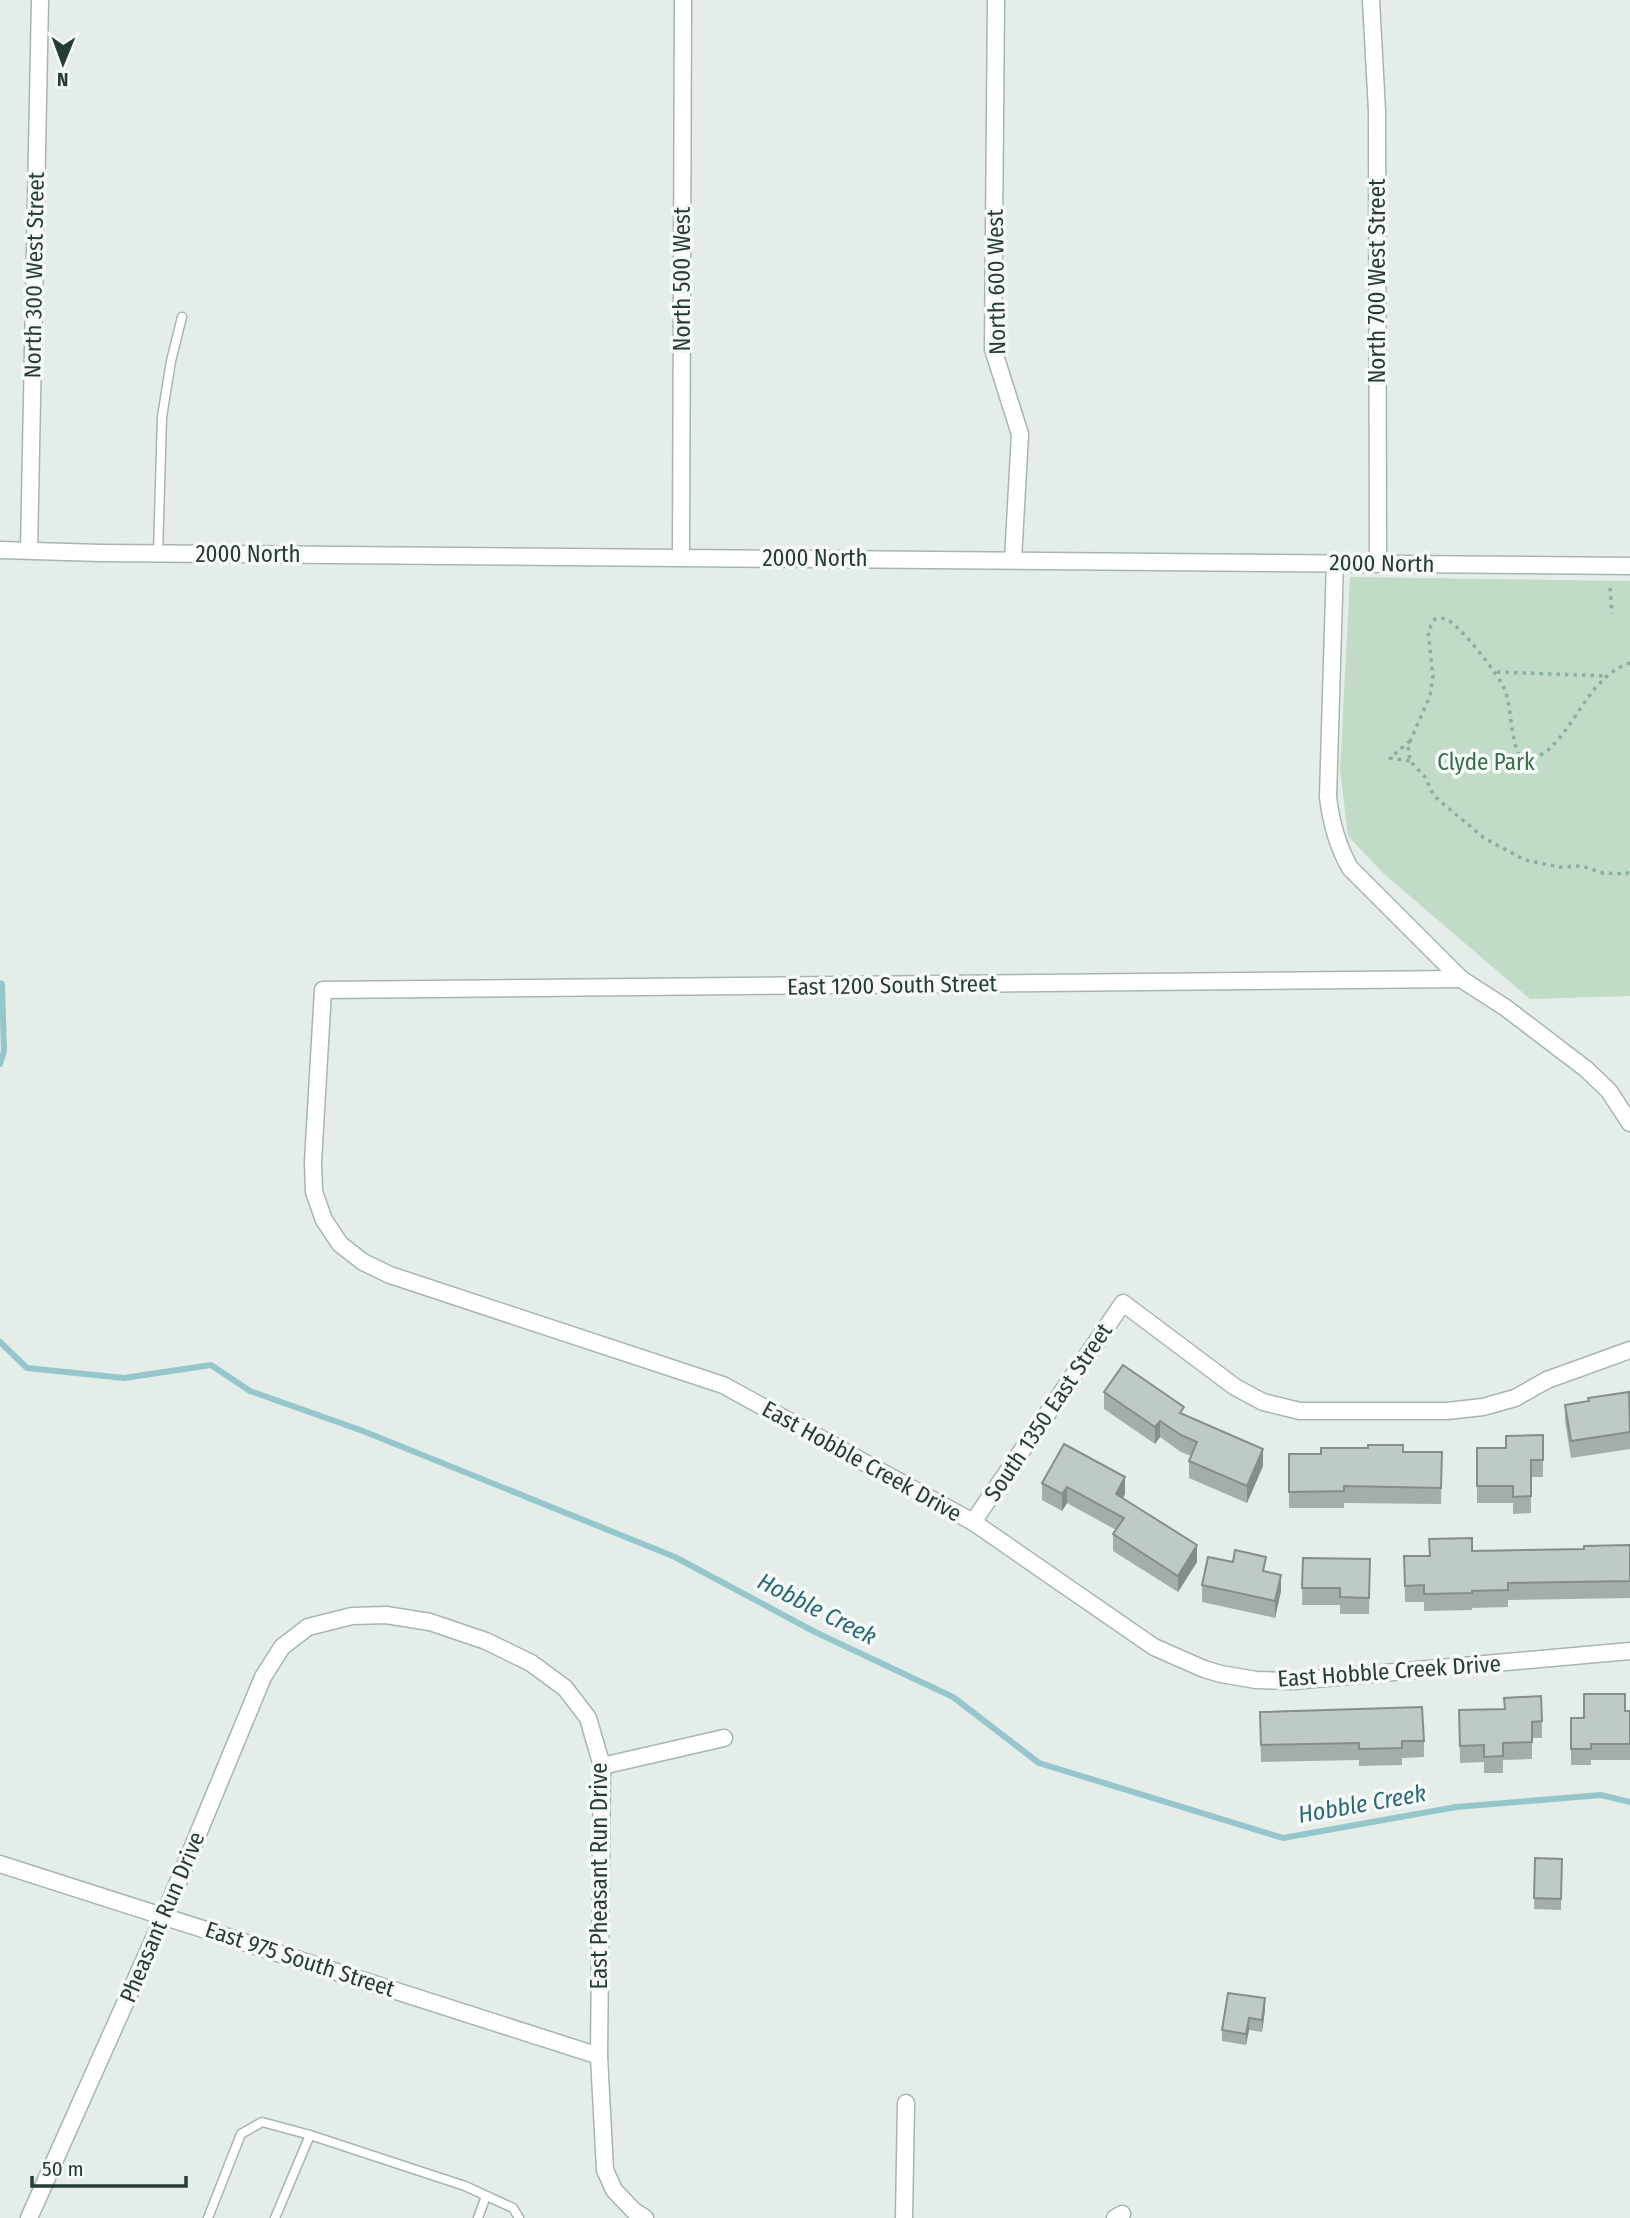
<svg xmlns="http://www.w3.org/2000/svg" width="1630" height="2218" font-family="'Fira Sans Condensed',sans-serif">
<rect width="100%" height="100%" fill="#e5ede9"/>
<path fill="#c1dbc6" d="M1350 577 1630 581V996L1530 999 1383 873 1348 836 1340 770Z"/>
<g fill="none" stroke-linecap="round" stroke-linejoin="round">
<g stroke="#94c6cb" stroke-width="6">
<path d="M0 983 2 984 4 1051 0 1064"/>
<path d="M0 1342 27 1368 124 1378 211 1365 250 1391 363 1431 675 1557 815 1632 953 1697 1039 1763 1283 1838 1456 1807 1601 1795 1630 1802"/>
</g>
<g stroke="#a8b5af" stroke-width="11">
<g id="service">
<path d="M158 554 162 417 171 361 182 317"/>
<path d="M208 2218 241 2134 262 2122 310 2135 465 2186 513 2208 519 2218"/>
<path d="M275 2218 310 2135"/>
<path d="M478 2218 486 2196"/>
</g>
</g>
<g stroke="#a8b5af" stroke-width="19">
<g id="minor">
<path d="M996 0 993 349 1020 434 1013 560"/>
<path d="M1371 0 1377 111 1378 563"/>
<path d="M0 550 101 553 1630 566"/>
<path d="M29 550 40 0"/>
<path d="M681 557 683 0"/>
<path d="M1335 562 1328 797C1331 823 1337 845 1350 868L1461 979 1506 1008 1586 1069 1609 1091 1630 1123"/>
<path d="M1461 979 323 990 313 1162 314 1192 324 1220 340 1244 363 1262 390 1275 723 1385 973 1522 1154 1647 1204 1669 1221 1674 1256 1680 1293 1681 1630 1651"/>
<path d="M973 1522 1123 1303 1235 1387 1263 1402 1300 1411H1447L1483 1407 1515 1398 1547 1380 1630 1350"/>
<path d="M602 1766 724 1738"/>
<path d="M0 1864 599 2056"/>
<path d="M29 2218 164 1916 263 1677 282 1647 308 1627 352 1616 386 1615 430 1622 486 1641 531 1663 565 1688 588 1718 602 1766 599 2056 605 2170 614 2190 634 2211 645 2218"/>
<path d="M904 2218 906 2103"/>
<path d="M1115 2218 1122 2214"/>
</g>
</g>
<g stroke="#89ada0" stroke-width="3.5" stroke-dasharray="3.5 5" stroke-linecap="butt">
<path d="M1610 588 1612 614"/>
<path d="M1630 663C1593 674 1578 721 1551 747 1547 752 1539 756 1532 759L1519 755C1510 734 1512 712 1505 690 1500 676 1459 624 1446 619 1443 618 1439 618 1435 619L1428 631 1433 676 1430 696 1408 746 1410 761 1425 777 1434 796 1484 838 1525 860 1560 867 1582 866 1603 873 1626 874 1630 871"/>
<path d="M1497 672 1607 676"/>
<path d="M1410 741 1390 758 1410 761"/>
</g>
<use href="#service" stroke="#fff" stroke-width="8"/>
<use href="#minor" stroke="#fff" stroke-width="16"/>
</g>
<g fill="#a3aea9">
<path d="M1104 1392 1184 1415 1263 1466 1247 1503 1189 1478V1461L1191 1456 1181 1452 1160 1437 1155 1444 1104 1409Z"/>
<path d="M1630 1396V1449L1571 1458 1565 1421V1405Z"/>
<path d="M1543 1435V1477H1531V1513L1513 1514V1503H1477V1448H1506Z"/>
<path d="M1403 1452H1442L1441 1504 1344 1503V1508H1289V1454Z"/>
<path d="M1042 1483 1125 1494 1123 1498 1197 1562 1178 1592 1113 1551V1534L1116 1530 1067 1503 1062 1511 1042 1500Z"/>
<path d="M1630 1545V1598L1508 1600V1607L1472 1608V1610L1424 1611V1602H1405L1404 1556H1429L1472 1551 1584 1549Z"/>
<path d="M1303 1558 1370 1559 1369 1614H1340V1605H1302Z"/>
<path d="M1266 1572 1281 1591 1275 1618 1202 1602V1585Z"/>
<path d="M1504 1709 1542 1721V1738H1532V1759L1503 1760V1773H1484V1762L1460 1763 1459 1710Z"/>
<path d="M1625 1711H1630V1760H1591V1765H1571V1718H1584Z"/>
<path d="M1260 1712 1424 1741V1757L1402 1758V1765L1359 1766V1760L1261 1762Z"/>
<path d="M1535 1858 1562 1859 1561 1910 1534 1909Z"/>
<path d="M1265 2010 1262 2032 1249 2030 1246 2045 1222 2041V2030Z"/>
</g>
<g fill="#858d8a">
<path d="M1160 1421V1437L1155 1444V1427Z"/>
<path d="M1263 1449V1466L1247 1503V1486Z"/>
<path d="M1125 1477V1494L1116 1510V1494Z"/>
<path d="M1067 1487V1503L1062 1511V1494Z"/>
<path d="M1197 1545V1562L1178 1592V1576Z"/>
<path d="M1281 1575V1591L1275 1618V1601Z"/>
<path d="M1265 1998V2010L1262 2032V2020Z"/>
<path d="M1249 2018V2030L1246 2045V2034Z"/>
</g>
<g fill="#becac5" stroke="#858d8a" stroke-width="2">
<path d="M1123 1365 1184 1407 1180 1413 1263 1449 1247 1486 1189 1461 1197 1442 1181 1435 1160 1421 1155 1427 1104 1392Z"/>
<path d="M1629 1392 1630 1432 1571 1441 1565 1405 1589 1401 1588 1398Z"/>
<path d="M1543 1435V1460H1531V1496L1513 1497V1486H1477V1448H1506V1436Z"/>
<path d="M1064 1444 1125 1477 1116 1494 1197 1545 1178 1576 1113 1534 1124 1518 1067 1487 1062 1494 1042 1483Z"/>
<path d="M1368 1445H1403V1452H1442L1441 1488 1344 1486V1491L1289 1492V1454H1321V1448H1368Z"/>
<path d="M1472 1538V1551L1584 1549V1546L1630 1545V1581L1508 1583V1590L1472 1591V1593L1424 1594V1585L1405 1586 1404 1556H1430L1429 1539Z"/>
<path d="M1235 1550 1266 1557 1263 1571 1281 1575 1275 1601 1202 1585 1208 1557 1233 1562Z"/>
<path d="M1303 1558 1370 1559 1369 1598 1340 1597V1588H1302Z"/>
<path d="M1584 1694H1625V1711H1630V1744H1591V1749H1571V1718H1584Z"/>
<path d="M1541 1696 1542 1721 1532 1722V1742L1503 1743V1756L1484 1757V1745L1460 1746 1459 1710 1505 1709 1504 1698Z"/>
<path d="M1422 1707 1424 1741H1402V1748L1359 1749V1743L1261 1745 1260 1712Z"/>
<path d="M1535 1858 1562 1859 1561 1899 1534 1898Z"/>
<path d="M1228 1993 1265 1998 1262 2020 1249 2018 1246 2034 1222 2030Z"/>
</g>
<g text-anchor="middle" stroke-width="7" stroke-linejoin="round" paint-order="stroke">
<g font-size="23" fill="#263d35" stroke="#f6f9f7">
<text transform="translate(34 275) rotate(-89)" y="8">North 300 West Street</text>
<text transform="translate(682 279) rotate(-90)" y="8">North 500 West</text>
<text transform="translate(1377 281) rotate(-90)" y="8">North 700 West Street</text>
<text transform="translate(996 282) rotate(-91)" y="8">North 600 West</text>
<text x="248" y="562">2000 North</text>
<text x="815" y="566">2000 North</text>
<text transform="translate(1382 563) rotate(1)" y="8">2000 North</text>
<text transform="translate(892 985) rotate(-1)" y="8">East 1200 South Street</text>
<text transform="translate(1048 1412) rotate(-56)" y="8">South 1350 East Street</text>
<text transform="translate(862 1461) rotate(29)" y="8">East Hobble Creek Drive</text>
<text transform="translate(1389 1671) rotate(-4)" y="8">East Hobble Creek Drive</text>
<text transform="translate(599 1876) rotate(-90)" y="8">East Pheasant Run Drive</text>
<text transform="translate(162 1917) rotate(-67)" y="8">Pheasant Run Drive</text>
<text transform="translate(300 1959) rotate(18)" y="8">East 975 South Street</text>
</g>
<g font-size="23" fill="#357048" stroke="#f6f9f7">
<text x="1486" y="770">Clyde Park</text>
</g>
<g font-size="24" font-style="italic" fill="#266a73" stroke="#f6f9f7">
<text transform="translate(817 1609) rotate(27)" y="8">Hobble Creek</text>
<text transform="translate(1362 1804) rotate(-10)" y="8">Hobble Creek</text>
</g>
</g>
<g transform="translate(63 63) rotate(181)" stroke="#f6f9f7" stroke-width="5" paint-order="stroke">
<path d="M0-5L12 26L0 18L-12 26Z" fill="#263d35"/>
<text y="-10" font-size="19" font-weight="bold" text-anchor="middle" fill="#263d35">N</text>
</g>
<path d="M32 2176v10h154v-10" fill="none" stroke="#263d35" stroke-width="3.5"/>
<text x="42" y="2176" font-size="21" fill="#263d35" stroke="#f6f9f7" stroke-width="5" paint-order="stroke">50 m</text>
</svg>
